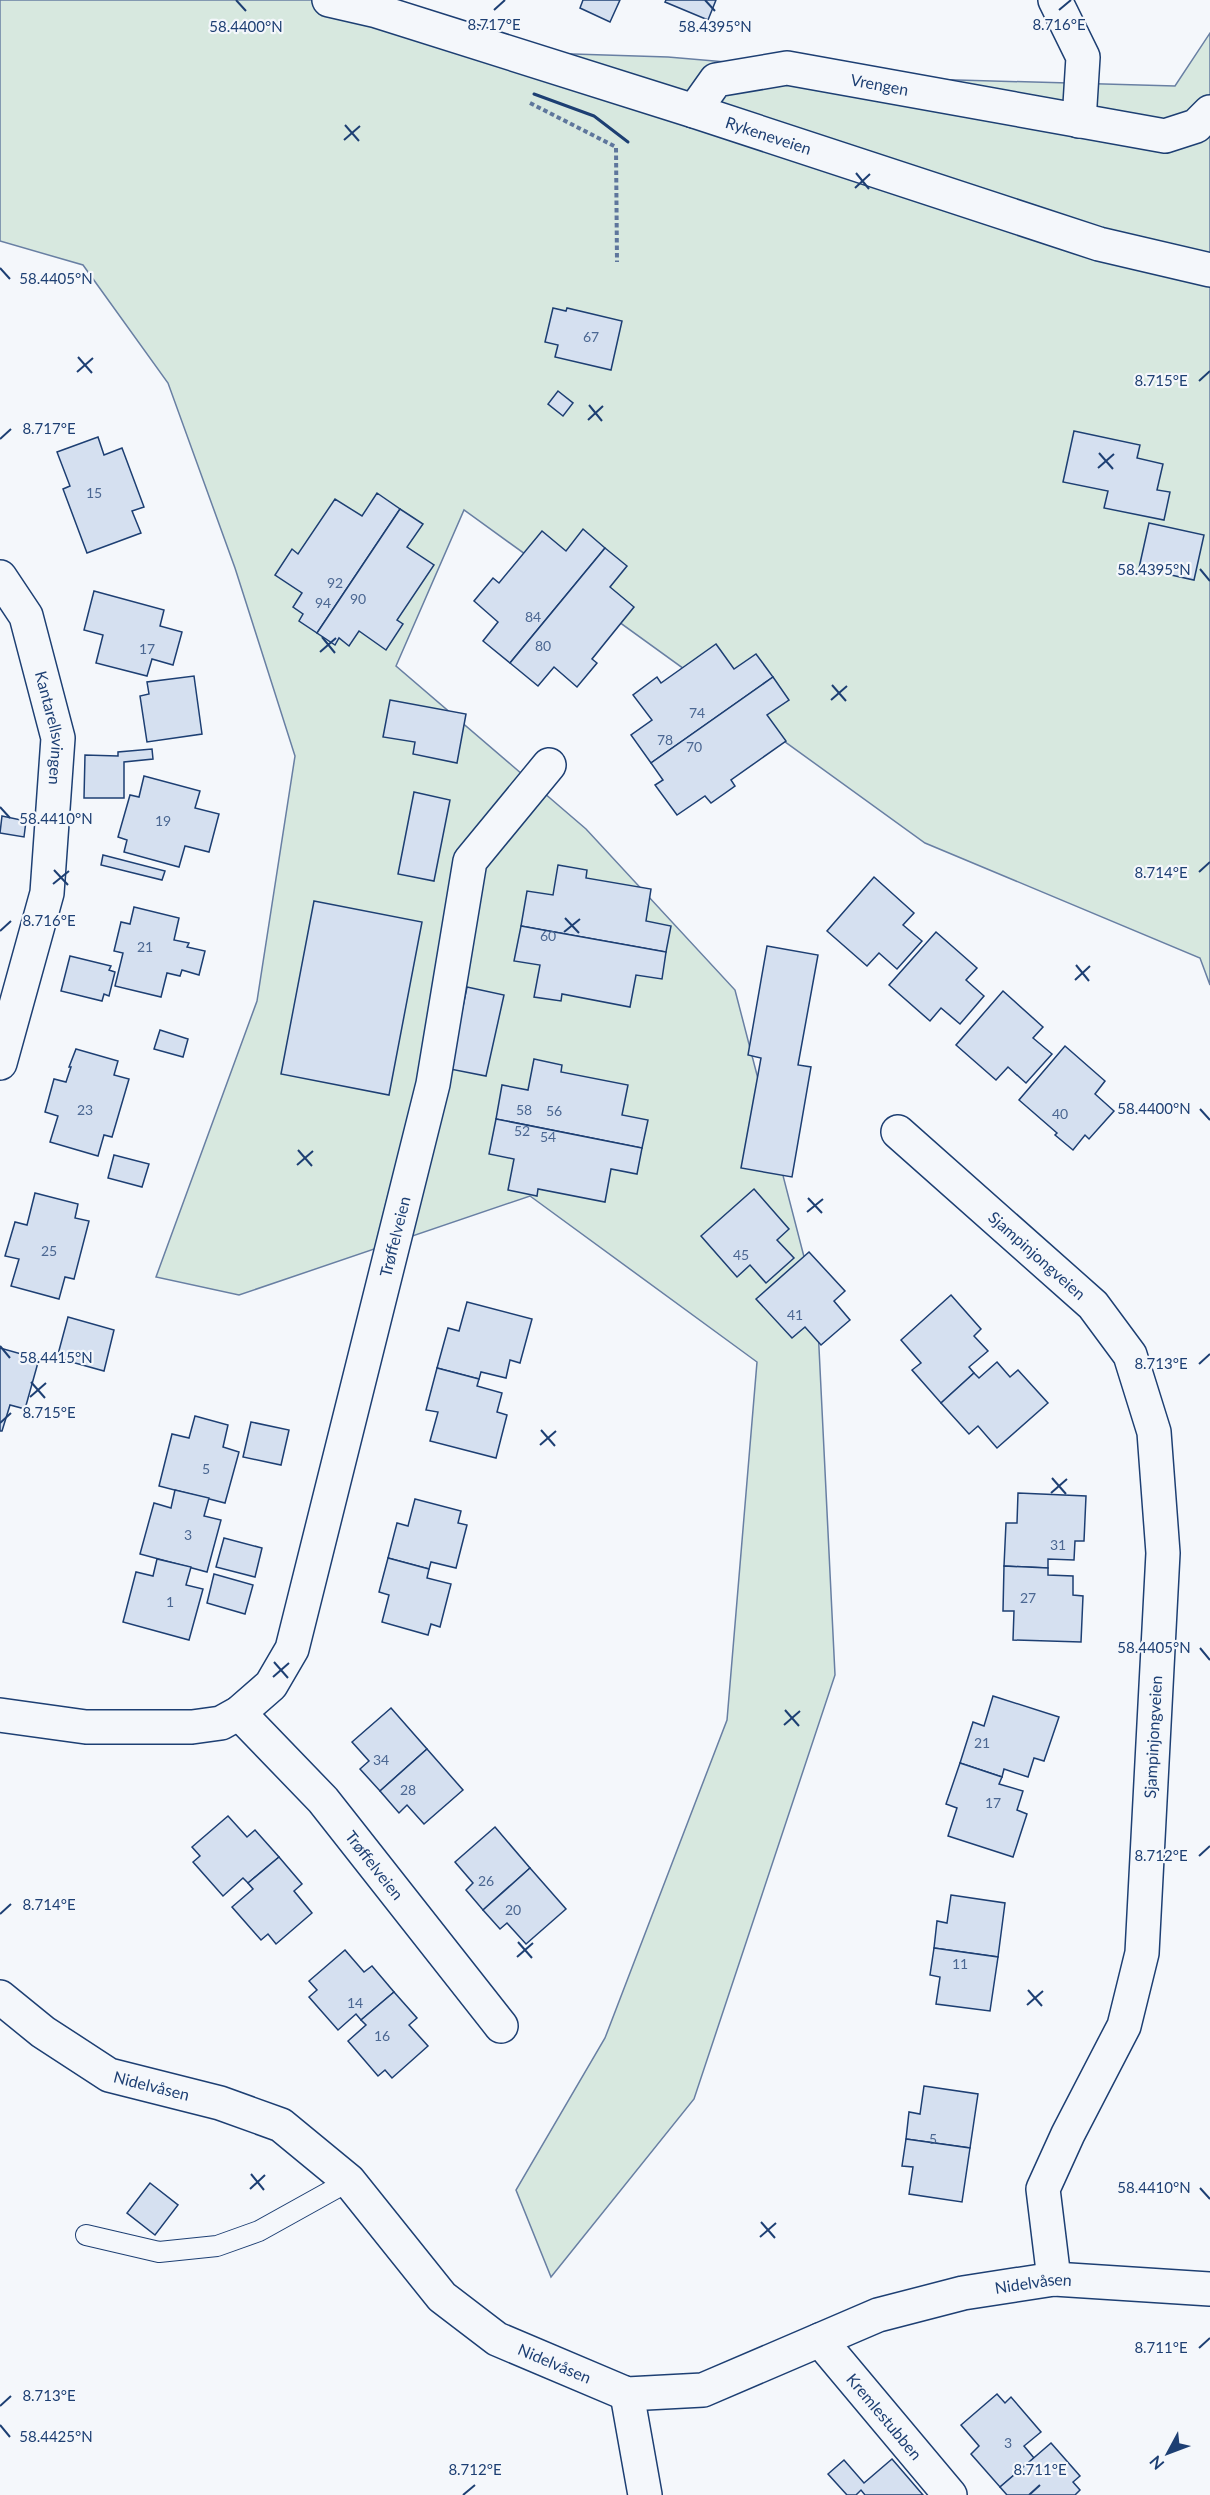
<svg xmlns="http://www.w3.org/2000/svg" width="1210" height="2495" font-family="Lato,sans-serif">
<rect width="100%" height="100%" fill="#f4f7fb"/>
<path fill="#d7e8df" stroke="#687fa3" stroke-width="1.5" d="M0 0H398L510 52 668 57 923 79 1175 86 1210 33V985L1200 958 925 843 464 510 396 666 586 829 735 990 817 1307 835 1675 694 2099 551 2277 516 2190 605 2038 727 1720 757 1362 530 1196 239 1295 156 1277 257 1001 295 756 235 568 168 383 83 265 0 241Z"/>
<g fill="#d5e0f0" stroke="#1d3f73" stroke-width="1.5">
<path d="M583 0H620L610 22 580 8Z"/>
<path d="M666 0H716L708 20 665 2Z"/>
<path d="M553 308 566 311 567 308 622 321 611 370 555 357 558 345 545 342Z"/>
<path d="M558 391 573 403 563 416 548 404Z"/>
<path d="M1074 431 1140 445 1137 458 1163 464 1157 490 1170 492 1164 520 1104 508 1108 491 1063 482Z"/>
<path d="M98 437 104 455 122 448 144 507 132 511 141 533 87 553 63 489 70 486 57 452Z"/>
<path d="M377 493 400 509 317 633 299 621 303 614 293 607 302 593 275 575 292 549 298 554 335 499 362 516Z"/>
<path d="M400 509 423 524 407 547 434 565 397 620 403 624 386 650 359 631 349 646 339 638 335 645 317 633Z"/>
<path d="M1149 523 1204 535 1194 580 1139 568Z"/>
<path d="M583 529 605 548 510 663 483 641 498 622 474 601 493 578 499 583 542 531 566 551Z"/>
<path d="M605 548 627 566 610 587 634 607 592 659 597 663 577 687 554 667 538 686 510 663Z"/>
<path d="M94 591 164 610 160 626 182 632 173 665 152 659 147 676 96 663 103 635 84 630Z"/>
<path d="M716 644 734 669 756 654 773 677 651 763 631 735 652 720 633 695 657 677 661 683Z"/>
<path d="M194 676 202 734 147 742 140 696 149 694 147 682Z"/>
<path d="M773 677 789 700 767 715 786 741 731 780 735 786 711 803 705 796 677 815 655 785 663 780 651 763Z"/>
<path d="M390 700 466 714 457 763 413 754 415 742 383 737Z"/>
<path d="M152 749 153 759 124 762V798H84L85 755 118 756V752Z"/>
<path d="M144 776 200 791 195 808 219 814 209 852 185 846 179 867 124 852 127 840 118 837 130 795 139 797Z"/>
<path d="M414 792 450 800 434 881 398 874Z"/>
<path d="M2 816 26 821 24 837 0 833Z"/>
<path d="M103 855 165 871 162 880 101 865Z"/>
<path d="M558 865 587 870 586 878 651 889 646 921 671 926 666 952 521 926 527 891 553 895Z"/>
<path d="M874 877 914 913 903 925 922 941 897 969 879 953 867 966 827 931Z"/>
<path d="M314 901 422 922 389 1095 281 1074Z"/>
<path d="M134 907 179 918 174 940 189 943 187 947 205 951 199 975 182 970 180 976 167 973 161 997 115 986 123 953 114 951 121 922 130 924Z"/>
<path d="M521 926 666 952 662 979 636 975 630 1007 562 994 561 1001 534 997 540 965 514 961Z"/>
<path d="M936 932 977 968 966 980 984 996 960 1024 941 1008 930 1021 889 985Z"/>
<path d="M767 946 818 955 798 1065 811 1067 792 1177 741 1168 761 1058 748 1055Z"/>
<path d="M70 956 111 966 109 970 115 972 109 996 104 994 102 1001 61 991Z"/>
<path d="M467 987 504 995 486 1076 450 1069Z"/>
<path d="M1003 991 1043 1027 1033 1038 1052 1054 1026 1083 1008 1067 996 1080 956 1045Z"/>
<path d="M160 1030 188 1039 183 1057 154 1049Z"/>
<path d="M1065 1046 1105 1081 1095 1094 1114 1111 1089 1139 1085 1135 1073 1150 1055 1135 1057 1133 1019 1100Z"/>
<path d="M76 1049 118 1061 114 1075 129 1079 112 1137 104 1135 98 1156 50 1142 58 1116 45 1112 54 1079 66 1082 71 1067H69Z"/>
<path d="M534 1059 562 1065 561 1072 628 1085 622 1115 648 1120 642 1148 496 1119 502 1085 528 1090Z"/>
<path d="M496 1119 642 1148 637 1174 611 1169 605 1202 538 1189 537 1196 508 1190 514 1159 489 1154Z"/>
<path d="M114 1155 149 1164 142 1187 108 1178Z"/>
<path d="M754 1189 789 1229 777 1240 794 1258 766 1283 750 1265 737 1277 701 1236Z"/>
<path d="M35 1193 78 1204 75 1218 89 1221 74 1279 65 1277 59 1299 11 1286 19 1259 5 1256 15 1222 27 1225Z"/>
<path d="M809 1252 845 1291 834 1301 850 1320 821 1345 805 1327 792 1338 756 1299Z"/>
<path d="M951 1295 981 1329 974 1336 988 1351 969 1367 974 1373 941 1403 912 1370 921 1363 901 1340Z"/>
<path d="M467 1302 532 1319 520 1363 510 1360 506 1378 481 1372 479 1379 437 1368 448 1328 459 1331Z"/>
<path d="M68 1317 114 1330 104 1371 57 1358Z"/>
<path d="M0 1348 39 1359 25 1409 10 1405 2 1431H0Z"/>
<path d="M997 1362 1010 1377 1018 1370 1048 1403 997 1448 978 1426 969 1434 941 1403 974 1373 979 1378Z"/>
<path d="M437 1368 479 1379 477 1386 502 1393 497 1412 507 1415 496 1458 430 1441 438 1412 426 1410Z"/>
<path d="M195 1416 228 1425 223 1447 239 1452 225 1503 159 1486 172 1434 189 1438Z"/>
<path d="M251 1422 289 1430 281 1465 243 1457Z"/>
<path d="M175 1490 209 1498 204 1516 221 1520 207 1572 140 1554 154 1503 171 1508Z"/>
<path d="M1018 1493 1086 1496 1084 1541H1075L1074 1560 1048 1559V1568L1004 1566 1006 1523H1017Z"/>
<path d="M415 1499 461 1511 458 1523 467 1525 456 1568 431 1562 429 1569 388 1558 397 1523 408 1526Z"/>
<path d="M224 1538 262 1548 255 1577 216 1567Z"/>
<path d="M388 1558 429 1569 427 1578 451 1584 440 1627 431 1624 428 1635 382 1622 389 1595 379 1592Z"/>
<path d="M157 1559 191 1567 186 1585 203 1589 189 1640 123 1622 136 1572 153 1576Z"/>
<path d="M1004 1566 1048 1568V1575L1073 1576V1595L1083 1596 1081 1642 1013 1640 1014 1611H1003Z"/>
<path d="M214 1574 253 1585 245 1614 207 1603Z"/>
<path d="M993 1696 1059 1717 1044 1761 1034 1758 1028 1777 1004 1769 1002 1777 960 1763 973 1722 984 1726Z"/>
<path d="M391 1708 427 1749 380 1791 360 1769 369 1761 352 1742Z"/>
<path d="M427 1749 463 1790 424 1824 407 1805 399 1813 380 1791Z"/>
<path d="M960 1763 1002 1777 999 1784 1023 1791 1017 1810 1027 1814 1013 1857 948 1836 957 1808 946 1804Z"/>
<path d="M228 1816 247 1837 255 1830 279 1857 248 1883 243 1878 223 1896 193 1862 200 1856 192 1847Z"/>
<path d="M495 1827 530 1868 483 1910 466 1890 473 1883 455 1862Z"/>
<path d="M279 1857 302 1884 294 1891 312 1913 276 1944 268 1934 261 1940 232 1907 253 1889 248 1883Z"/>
<path d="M530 1868 566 1909 526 1944 507 1923 500 1929 483 1910Z"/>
<path d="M951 1895 1005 1903 998 1957 934 1948 937 1921 947 1923Z"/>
<path d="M934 1948 998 1957 990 2011 936 2004 940 1977 930 1975Z"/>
<path d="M345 1950 364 1972 372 1966 394 1992 361 2020 356 2014 338 2030 309 1997 317 1990 309 1981Z"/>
<path d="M394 1992 417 2018 409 2025 428 2046 392 2078 385 2070 378 2076 348 2041 366 2025 361 2020Z"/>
<path d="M924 2086 978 2094 970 2148 906 2139 909 2112 920 2114Z"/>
<path d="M906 2139 970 2148 962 2202 909 2194 913 2167 902 2166Z"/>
<path d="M150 2183 178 2205 155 2235 127 2213Z"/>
<path d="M997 2394 1005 2403 1011 2397 1041 2432 1024 2446 1034 2458 1000 2487 971 2454 979 2446 961 2425Z"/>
<path d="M1051 2443 1080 2476 1073 2482 1080 2490 1075 2495H1007L1000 2487Z"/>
<path d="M892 2459 923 2495H865L861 2490 856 2495H847L828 2474 844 2460 864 2483Z"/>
</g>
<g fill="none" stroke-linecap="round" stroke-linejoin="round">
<g stroke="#1d3f73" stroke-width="22">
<path id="service" d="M86 2235 159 2252 217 2246 259 2231 349 2181"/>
</g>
<g stroke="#1d3f73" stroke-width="36">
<g id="minor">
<path d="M1055 0 1083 57 1079 121"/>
<path id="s1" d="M694 111 716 80 787 68 1165 136 1196 126 1210 112"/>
<path id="s2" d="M0 577 26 616 58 738 47 893 0 1063"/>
<path id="s3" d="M898 1132 1093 1305 1130 1355 1154 1432 1163 1553 1142 1953 1124 2026 1068 2134 1043 2189 1054 2279"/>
<path id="s4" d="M239 1713 323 1800 501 2026"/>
<path id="s5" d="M0 1715 86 1727H192L221 1723 239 1713 271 1685 292 1649 433 1084 470 861 549 765"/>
<path id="s6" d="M820 2340 950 2495"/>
<path d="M627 2394 645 2495"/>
</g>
</g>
<g stroke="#1d3f73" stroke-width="36">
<g id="tertiary">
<path id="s7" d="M0 1997 43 2032 109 2075 220 2103 281 2125 349 2181 442 2297 497 2339 627 2394 703 2390 878 2315 963 2293 1054 2279 1210 2289"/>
</g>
</g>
<g stroke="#1d3f73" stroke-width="36">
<g id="primary">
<path id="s8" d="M329 0 377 11 694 111 1099 244 1210 270"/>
</g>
</g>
<path stroke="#5e769c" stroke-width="4" stroke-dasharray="4.5 3" stroke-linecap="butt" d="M530 103 616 147 617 262"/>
<use href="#service" stroke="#f4f7fb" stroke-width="20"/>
<use href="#minor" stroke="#f4f7fb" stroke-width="33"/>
<use href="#tertiary" stroke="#f4f7fb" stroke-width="33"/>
<use href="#primary" stroke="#f4f7fb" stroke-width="33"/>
<path stroke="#1d3f73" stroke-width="3" d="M534 94 594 116 628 142"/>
</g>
<path fill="none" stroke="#1d3f73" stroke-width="2" d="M236 0 246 11M705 0 715 11M494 10 505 0M1059 10 1071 0M345 125 359 141M344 140 360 126M856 173 869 189M855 188 870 174M0 268 10 279M78 357 92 373M77 372 93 358M1199 381 1210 371M589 405 602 421M588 420 603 406M0 439 11 429M1099 453 1113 469M1098 468 1114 454M1200 569 1210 581M322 637 335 653M320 652 336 638M832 685 846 701M831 700 847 686M0 807 10 818M54 870 68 885M1199 872 1210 862M53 884 69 871M565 918 579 933M0 931 11 921M564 932 580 919M1076 965 1089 981M1075 980 1090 966M1200 1109 1210 1120M298 1150 312 1166M297 1165 313 1151M808 1198 822 1213M807 1212 823 1199M0 1346 10 1358M1199 1364 1210 1354M31 1382 45 1398M30 1397 46 1383M0 1423 11 1413M541 1430 555 1446M540 1445 556 1431M1052 1478 1066 1494M1051 1493 1067 1479M1200 1648 1210 1660M274 1662 288 1678M273 1677 289 1663M785 1710 799 1726M784 1725 800 1711M1199 1856 1210 1846M0 1914 11 1904M518 1942 532 1958M517 1957 533 1943M1028 1990 1042 2006M1027 2005 1043 1991M251 2174 264 2190M1200 2188 1210 2199M250 2189 265 2175M761 2222 775 2238M760 2237 776 2223M1199 2348 1210 2338M0 2406 11 2396M0 2425 10 2437M463 2495 475 2485M1029 2495 1040 2485"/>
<g text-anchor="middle" stroke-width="4.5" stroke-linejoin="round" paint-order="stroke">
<g font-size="14" fill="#4b6792">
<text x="591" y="342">67</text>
<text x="94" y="498">15</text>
<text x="335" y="588">92</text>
<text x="358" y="604">90</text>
<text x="323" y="608">94</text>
<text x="533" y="622">84</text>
<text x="543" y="651">80</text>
<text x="147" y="654">17</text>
<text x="697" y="718">74</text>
<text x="665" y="745">78</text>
<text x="694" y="752">70</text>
<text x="163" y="826">19</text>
<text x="548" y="941">60</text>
<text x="145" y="952">21</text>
<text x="85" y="1115">23</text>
<text x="524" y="1115">58</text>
<text x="554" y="1116">56</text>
<text x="1060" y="1119">40</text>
<text x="522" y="1136">52</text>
<text x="548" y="1142">54</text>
<text x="49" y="1256">25</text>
<text x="741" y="1260">45</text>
<text x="795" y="1320">41</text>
<text x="206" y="1474">5</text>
<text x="188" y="1540">3</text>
<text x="1058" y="1550">31</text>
<text x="1028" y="1603">27</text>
<text x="170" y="1607">1</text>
<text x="982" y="1748">21</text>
<text x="381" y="1765">34</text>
<text x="408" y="1795">28</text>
<text x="993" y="1808">17</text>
<text x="486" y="1886">26</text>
<text x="513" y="1915">20</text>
<text x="960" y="1969">11</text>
<text x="355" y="2008">14</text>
<text x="382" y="2041">16</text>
<text x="933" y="2144">5</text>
<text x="1008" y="2448">3</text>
</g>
<g font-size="16" fill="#1d3f73" stroke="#f4f7fb">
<text dy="6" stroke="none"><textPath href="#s1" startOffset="204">Vrengen</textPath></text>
<text dy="6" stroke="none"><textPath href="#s8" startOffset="460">Rykeneveien</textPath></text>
<text dy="6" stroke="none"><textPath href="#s2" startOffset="162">Kantarellsvingen</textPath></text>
<text dy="6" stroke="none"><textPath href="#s5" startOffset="752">Trøffelveien</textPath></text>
<text dy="6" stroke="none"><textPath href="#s3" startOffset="186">Sjampinjongveien</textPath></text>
<text transform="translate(1153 1737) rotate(-87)" y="6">Sjampinjongveien</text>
<text dy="6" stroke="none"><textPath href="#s4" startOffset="204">Trøffelveien</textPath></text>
<text dy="6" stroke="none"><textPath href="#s7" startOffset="178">Nidelvåsen</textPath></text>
<text dy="6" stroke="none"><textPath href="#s7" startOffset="1186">Nidelvåsen</textPath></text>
<text dy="6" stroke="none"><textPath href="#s7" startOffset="682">Nidelvåsen</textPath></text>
<text dy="6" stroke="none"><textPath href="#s6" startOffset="100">Kremlestubben</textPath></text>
</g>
</g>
<g font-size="15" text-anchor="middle" fill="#1d3f73" stroke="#f4f7fb" stroke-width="4.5" stroke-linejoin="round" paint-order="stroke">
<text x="494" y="30">8.717°E</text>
<text x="1059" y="30">8.716°E</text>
<text x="246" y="32">58.4400°N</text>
<text x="715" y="32">58.4395°N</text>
<text x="56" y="284">58.4405°N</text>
<text x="1161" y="386">8.715°E</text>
<text x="49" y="434">8.717°E</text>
<text x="1154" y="575">58.4395°N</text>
<text x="56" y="824">58.4410°N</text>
<text x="1161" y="878">8.714°E</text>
<text x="49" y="926">8.716°E</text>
<text x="1154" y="1114">58.4400°N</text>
<text x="56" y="1363">58.4415°N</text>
<text x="1161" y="1369">8.713°E</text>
<text x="49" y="1418">8.715°E</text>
<text x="1154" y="1653">58.4405°N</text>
<text x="1161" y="1861">8.712°E</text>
<text x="49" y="1910">8.714°E</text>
<text x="1154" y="2193">58.4410°N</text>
<text x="1161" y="2353">8.711°E</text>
<text x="49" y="2401">8.713°E</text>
<text x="56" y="2442">58.4425°N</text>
<text x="475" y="2475">8.712°E</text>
<text x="1040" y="2475">8.711°E</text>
</g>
<g transform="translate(1168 2453) rotate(229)" stroke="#f4f7fb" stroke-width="4.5" paint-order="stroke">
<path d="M0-4.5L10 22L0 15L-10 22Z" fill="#1d3f73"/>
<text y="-9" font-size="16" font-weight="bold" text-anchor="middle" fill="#1d3f73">N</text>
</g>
</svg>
